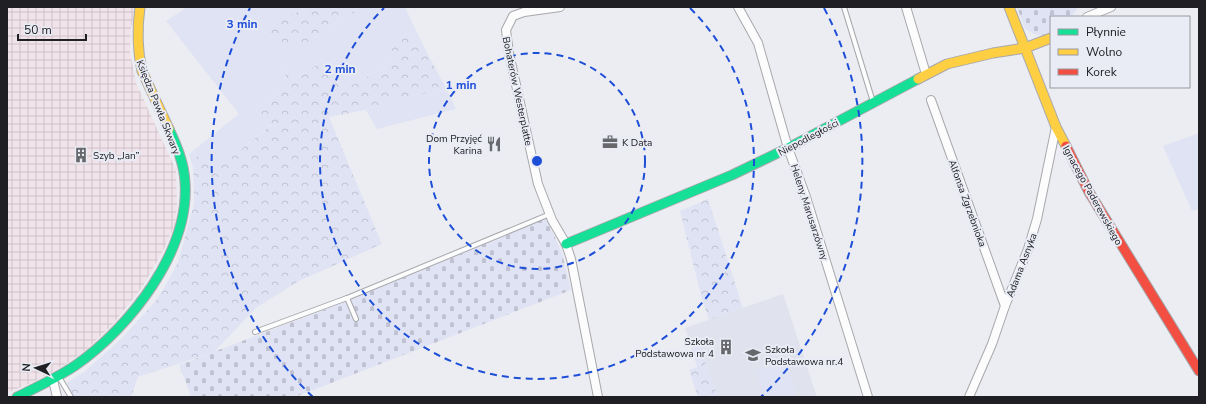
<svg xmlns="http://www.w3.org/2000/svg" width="1206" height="404" font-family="'Nunito Sans',sans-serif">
<defs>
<pattern id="industrial-grid" width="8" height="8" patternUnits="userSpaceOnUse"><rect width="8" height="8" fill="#f0e3e9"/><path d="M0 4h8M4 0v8" fill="none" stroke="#cec2c8"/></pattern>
<pattern id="forest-crowns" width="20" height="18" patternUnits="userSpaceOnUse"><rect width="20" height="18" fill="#e0e3f4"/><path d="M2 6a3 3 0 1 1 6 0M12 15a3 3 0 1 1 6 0" fill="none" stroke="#c0c2d1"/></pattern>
<pattern id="cemetery-stones" width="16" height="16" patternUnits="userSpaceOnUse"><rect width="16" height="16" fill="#e0e3f4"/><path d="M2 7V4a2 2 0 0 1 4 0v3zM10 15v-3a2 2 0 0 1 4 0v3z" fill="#c0c2d1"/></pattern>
</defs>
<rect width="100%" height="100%" fill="#ecedf2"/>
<path fill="url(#industrial-grid)" d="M7 7H136L131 28 130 52 136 83 176 170 177 207 175 224 164 249 141 289 112 325 87 349 63 366 31 383 7 393Z"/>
<path fill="#e0e2ee" d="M783 294 817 397H718L696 338 690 343 685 328Z"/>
<g fill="#e0e3f4">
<path d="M187 7H247L249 10 253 7H309L266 26 312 40 355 12 358 7H405L421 41 406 34 393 46 387 66 347 88 317 65 296 78 286 65 285 87 254 108 271 124 217 170 193 159V167L189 154 239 114 166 21Z"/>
<path d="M447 90 456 109 377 129 366 110 414 95Z"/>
<path d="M1199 133V209L1192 211 1163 146Z"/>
<path d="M786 362 797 397H764L756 371Z"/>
</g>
<g fill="url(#forest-crowns)">
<path d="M309 7H358L355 12 312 40 285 50 276 45 265 26Z"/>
<path d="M406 34 421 41 447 90 414 95 370 109 329 117 382 244 299 281 256 308 214 352 138 377 131 397H66L68 382 84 372 122 338 154 303 163 290 178 262 194 204 193 159 201 154 217 169 271 125 254 108 285 87 286 65 296 78 317 65 347 88 387 66 393 46Z"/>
<path d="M708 199 743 308 709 320 702 299 680 211Z"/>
<path d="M696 337 718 397H698L689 370 697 367 690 343Z"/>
</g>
<g fill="url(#cemetery-stones)">
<path d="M1017 7H1077V9L1071 17H1051V31C1040 39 1036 35 1025 29Z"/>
<path d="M546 218 562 253 571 290 295 397H191L179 365 348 301Z"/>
</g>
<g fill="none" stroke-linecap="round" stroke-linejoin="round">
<g stroke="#a7a8ac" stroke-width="6">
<g id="lane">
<path d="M844 7 873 102"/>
<path d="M356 319 347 298 550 214"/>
<path d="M255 332 347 298"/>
<path d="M59 377 71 397"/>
</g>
</g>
<g stroke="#a7a8ac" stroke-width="10">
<g id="street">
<path d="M560 7 524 12 513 16 506 30 509 53 538 184 552 220 566 244 571 259 598 397"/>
<path d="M738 7 758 43 788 148 806 197 868 397"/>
<path d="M906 7 926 74"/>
<path d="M1087 17 1111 7"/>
<path d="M931 100 1005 306"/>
<path d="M53 380 57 397"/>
<path d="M969 397 992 344 1005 306 1028 249 1037 219 1056 127"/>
</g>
</g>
<g stroke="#a7a8ac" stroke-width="11">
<g id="fast">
<path d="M566 244 732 175 788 148 918 79"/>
<path d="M17 397C37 387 57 378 76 365 130 327 190 251 185 182 184 163 177 146 169 129"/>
</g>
</g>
<g stroke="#a7a8ac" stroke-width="11">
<g id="slow">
<path d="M140 7C137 29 137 49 142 71L169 129"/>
<path d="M1009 7 1056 127 1066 146"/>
<path d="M918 79 947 64 993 53 1025 48 1051 38"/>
</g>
</g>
<g stroke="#a7a8ac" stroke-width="11">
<path id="jam" d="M1066 146 1089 192 1199 371"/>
</g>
<use href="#lane" stroke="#fcfcfd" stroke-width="4"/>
<use href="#street" stroke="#fcfcfd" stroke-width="8"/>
<use href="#fast" stroke="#16e098" stroke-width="9"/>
<use href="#slow" stroke="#ffcf43" stroke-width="9"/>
<use href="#jam" stroke="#f24e42" stroke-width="9"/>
</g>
<g fill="none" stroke="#1d4ed8" stroke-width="2" stroke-dasharray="7 5">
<circle cx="537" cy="161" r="108"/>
<path d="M690 8A217 217 0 1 1 384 8"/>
<path d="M313 397A325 325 0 0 1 250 8M824 8A325 325 0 0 1 761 397"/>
</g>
<defs>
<g id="office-bare" transform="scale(1.2)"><path d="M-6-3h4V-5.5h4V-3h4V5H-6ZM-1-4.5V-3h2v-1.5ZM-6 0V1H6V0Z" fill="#67686c" stroke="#e9ebf5" stroke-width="2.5" paint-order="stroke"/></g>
<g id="restaurant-bare" transform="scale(1.2)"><path d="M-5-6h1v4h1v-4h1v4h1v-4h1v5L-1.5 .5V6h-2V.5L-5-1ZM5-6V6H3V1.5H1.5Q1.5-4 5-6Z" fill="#67686c" stroke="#e9ebf5" stroke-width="2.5" paint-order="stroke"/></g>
<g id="building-bare" transform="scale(1.2)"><path d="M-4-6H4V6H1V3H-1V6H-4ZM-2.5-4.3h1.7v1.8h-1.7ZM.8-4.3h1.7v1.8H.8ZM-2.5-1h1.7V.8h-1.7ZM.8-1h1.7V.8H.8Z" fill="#67686c" stroke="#e9ebf5" stroke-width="2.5" paint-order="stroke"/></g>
<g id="school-bare" transform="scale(1.2)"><path d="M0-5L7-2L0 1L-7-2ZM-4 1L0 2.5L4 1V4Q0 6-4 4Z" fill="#67686c" stroke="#e9ebf5" stroke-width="2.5" paint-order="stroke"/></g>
</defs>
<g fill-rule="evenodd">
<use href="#office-bare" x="610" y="142"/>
<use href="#restaurant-bare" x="494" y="144"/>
<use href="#building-bare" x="81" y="155"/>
<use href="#building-bare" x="726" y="347"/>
<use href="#school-bare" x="753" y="355"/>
</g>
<g text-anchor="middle" stroke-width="4" stroke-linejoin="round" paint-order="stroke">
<g font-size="10" fill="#202024" stroke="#e9ebf5">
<text transform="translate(518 91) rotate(78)" y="4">Bohaterów Westerplatte</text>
<text transform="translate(159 107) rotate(68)" y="4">Księdza Pawła Skwary</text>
<text transform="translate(808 137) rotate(-28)" y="4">Niepodległości</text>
<text transform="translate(1093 195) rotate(61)" y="4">Ignacego Paderewskiego</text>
<text transform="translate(968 203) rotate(70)" y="4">Alfonsa Zgrzebnioka</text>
<text transform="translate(810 212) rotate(72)" y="4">Heleny Marusarzówny</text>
<text transform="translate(1021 265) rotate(-69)" y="4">Adama Asnyka</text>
</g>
<g font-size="10" fill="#202024" stroke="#e9ebf5" text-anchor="start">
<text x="482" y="142" text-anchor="end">Dom Przyjęć<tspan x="482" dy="12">Karina</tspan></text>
<text x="622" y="146">K Data</text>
<text x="93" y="159">Szyb „Jan”</text>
<text x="714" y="345" text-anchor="end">Szkoła<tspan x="714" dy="12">Podstawowa nr 4</tspan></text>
<text x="765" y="353">Szkoła<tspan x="765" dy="12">Podstawowa nr.4</tspan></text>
</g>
</g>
<circle cx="537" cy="161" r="6" fill="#1d4ed8" stroke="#e9ebf5" stroke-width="2"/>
<g font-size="12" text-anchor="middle" font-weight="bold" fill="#1d4ed8" stroke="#e9ebf5" stroke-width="4" stroke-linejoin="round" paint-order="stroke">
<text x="242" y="28">3 min</text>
<text x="340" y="73">2 min</text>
<text x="461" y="89">1 min</text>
</g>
<rect width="1206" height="404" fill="none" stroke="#202024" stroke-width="16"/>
<rect x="1050" y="16" width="140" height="72" fill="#e9ebf5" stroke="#999aa1"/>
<rect x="1058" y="29" width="20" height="6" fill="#16e098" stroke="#999aa1"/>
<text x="1086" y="36" font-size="12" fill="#202024">Płynnie</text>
<rect x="1058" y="49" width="20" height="6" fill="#ffcf43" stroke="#999aa1"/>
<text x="1086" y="56" font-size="12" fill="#202024">Wolno</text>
<rect x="1058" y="69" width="20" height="6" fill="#f24e42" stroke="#999aa1"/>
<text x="1086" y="76" font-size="12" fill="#202024">Korek</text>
<g transform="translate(36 368) rotate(274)" stroke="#e9ebf5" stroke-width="3" paint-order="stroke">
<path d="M0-3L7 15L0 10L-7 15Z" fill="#202024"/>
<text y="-6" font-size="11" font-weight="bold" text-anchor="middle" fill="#202024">N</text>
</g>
<path d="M18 34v6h68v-6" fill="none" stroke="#202024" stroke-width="2"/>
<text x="24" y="34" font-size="12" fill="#202024" stroke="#e9ebf5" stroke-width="3" paint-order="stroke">50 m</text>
</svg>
